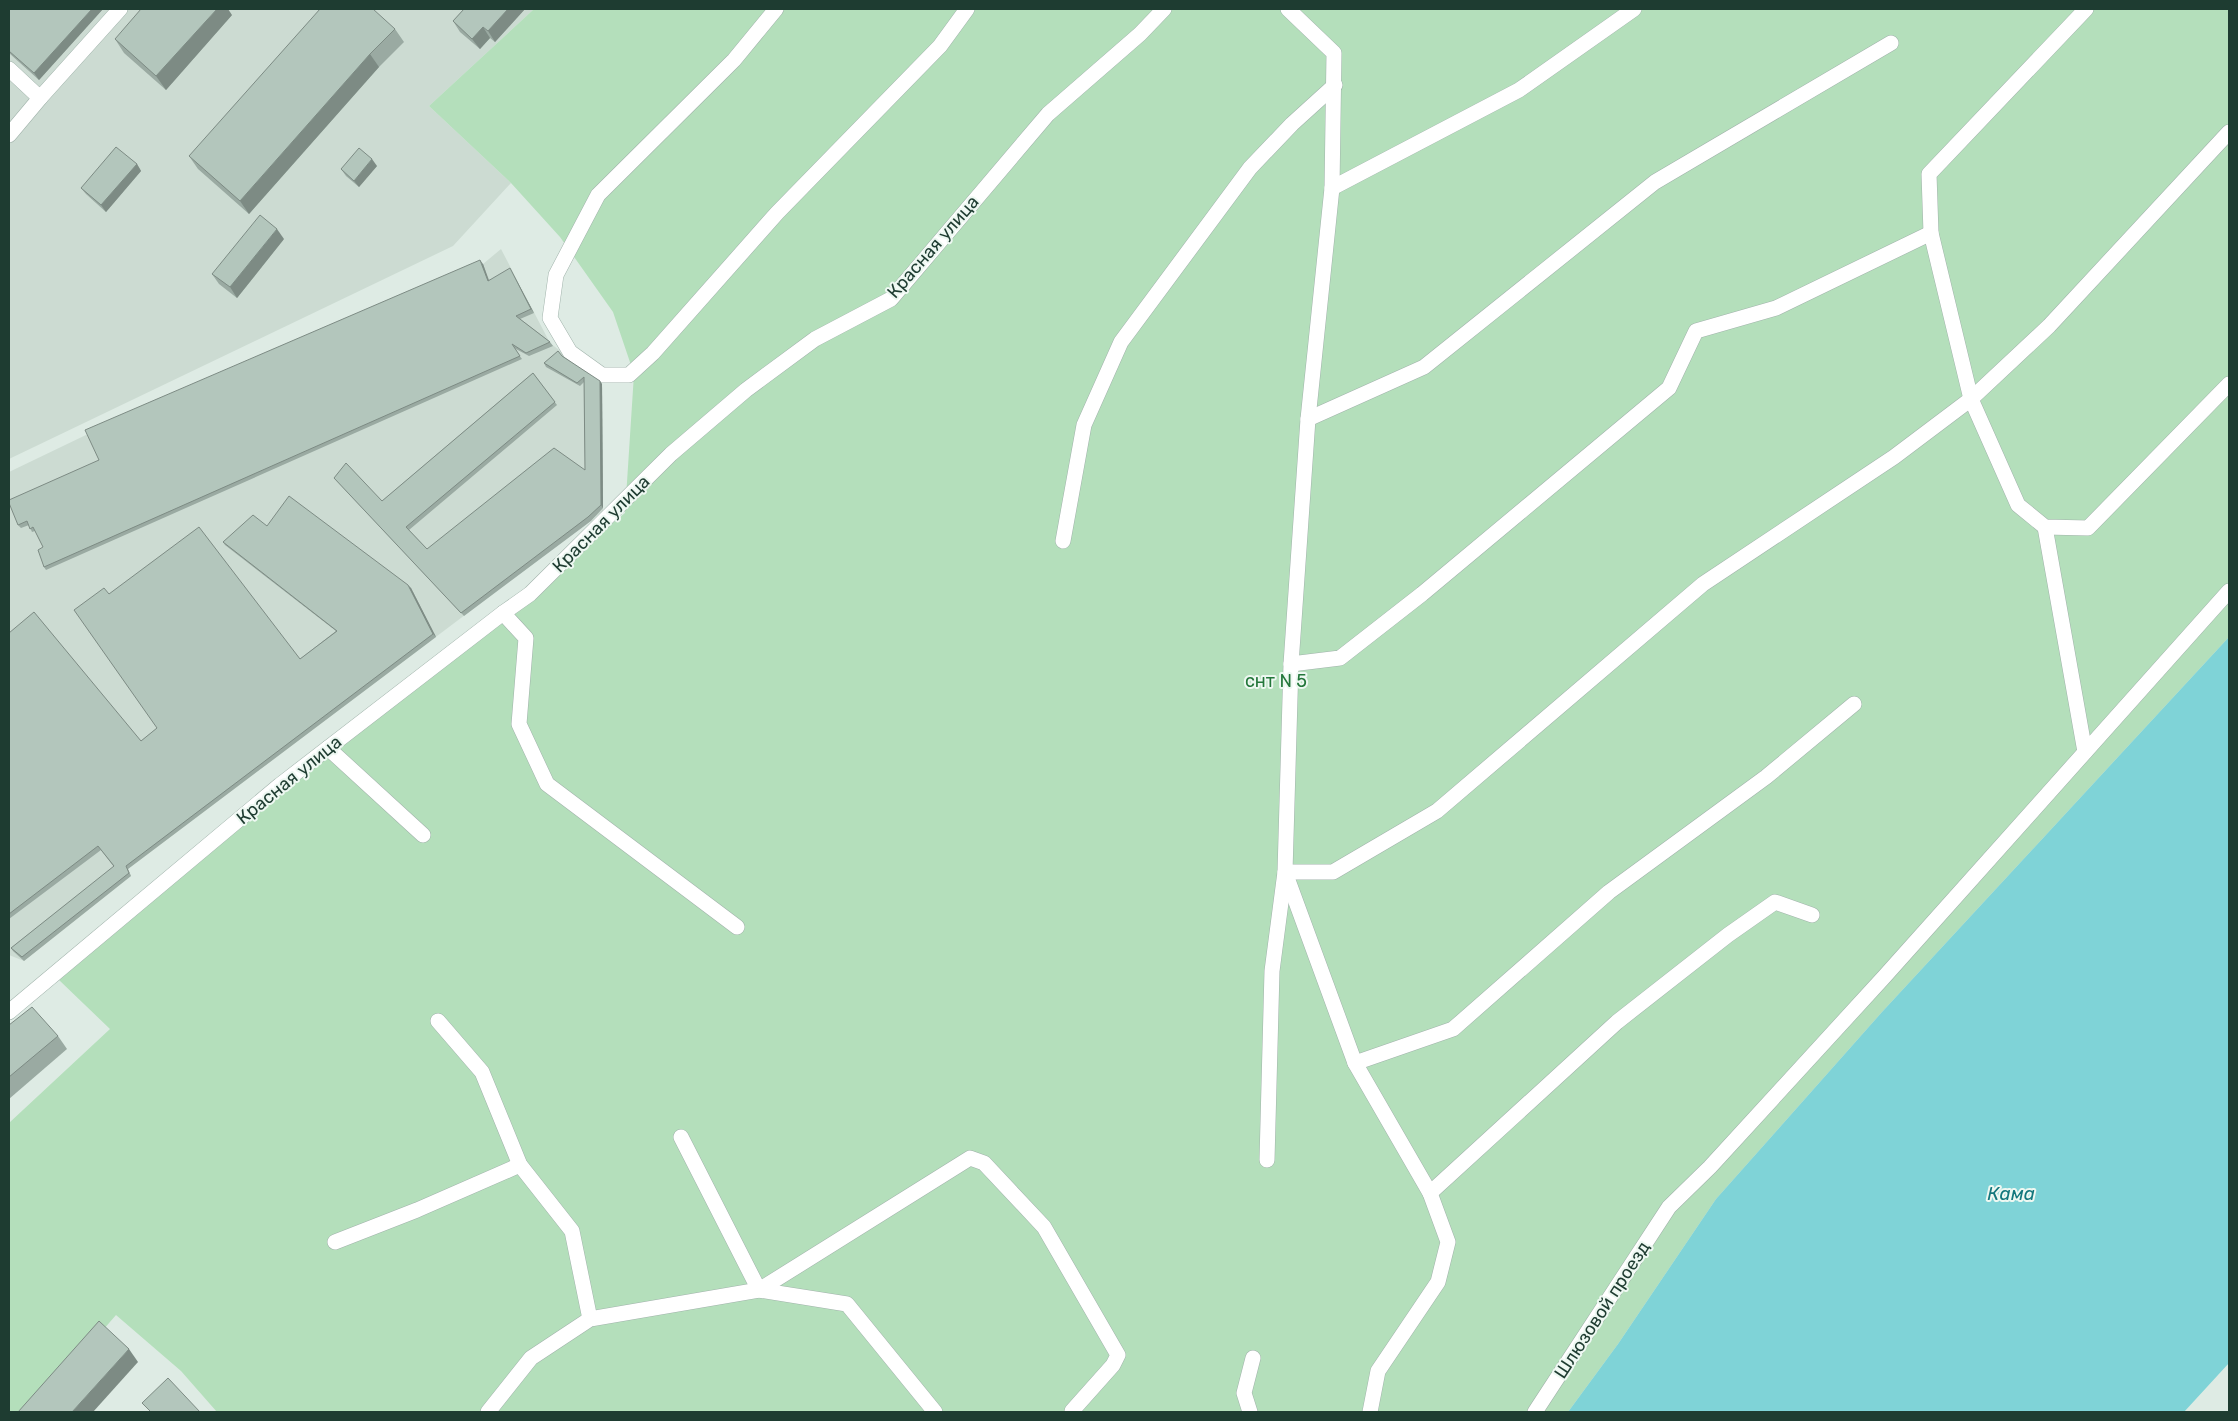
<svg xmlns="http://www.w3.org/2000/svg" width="2238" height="1421" font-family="Rubik,sans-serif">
<rect width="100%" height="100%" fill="#deebe4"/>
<g fill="#ccdbd2">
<path d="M9 9H534L429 106 511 183 453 246 9 459Z"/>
<path d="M501 249 550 343 602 384 603 511 128 869 131 876 24 961 9 955V472L88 434 483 264Z"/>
</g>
<path fill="#b4dfbb" d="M534 9H2229V637L1882 1012 1716 1199 1618 1344 1568 1412H217L181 1371 116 1315 32 1412H9V1123L110 1029 59 980 363 725 625 513 634 374 613 312 560 237 511 183 429 106Z"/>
<path fill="#7fd3d7" d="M2229 637V1363L2184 1412H1568L1618 1344 1716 1199 1882 1012Z"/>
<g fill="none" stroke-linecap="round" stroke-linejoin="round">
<g stroke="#a1b3ab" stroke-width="16">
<g id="minor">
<path d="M776 9 734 60 598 195 556 275 550 318 570 352 602 375H629L653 353 777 213 940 46 967 9"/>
<path d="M1288 9 1334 53 1332 188 1308 419 1291 664 1285 872 1355 1063 1430 1193 1448 1242 1438 1282 1378 1371 1370 1412"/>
<path d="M2086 9 1929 174 1931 233 1971 399 2018 505 2045 527 2088 528 2229 384"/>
<path d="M9 69 40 98 120 9"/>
<path d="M9 135 40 98"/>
<path d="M1332 188 1519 90 1634 9"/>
<path d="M1308 419 1424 367 1655 182 1891 43"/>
<path d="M2045 527 2085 752"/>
<path d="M1063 541 1084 425 1121 342 1250 168 1292 124 1335 85"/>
<path d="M503 613 526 638 519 724 547 784 737 927"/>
<path d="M1291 664 1340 658 1422 594 1669 388 1696 331 1776 308 1931 233"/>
<path d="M328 748 423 835"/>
<path d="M9 1012 280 785 503 613 530 594 671 454 746 390 815 339 891 299 1048 114 1140 34 1164 9"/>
<path d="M438 1021 482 1072 520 1165 572 1231 590 1319"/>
<path d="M1355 1063 1453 1029 1609 892 1766 777 1854 704"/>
<path d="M681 1137 759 1290 970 1158 984 1163 1044 1227 1118 1355 1113 1365 1072 1411"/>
<path d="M1267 1160 1272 971 1285 872H1333L1437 811 1703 584 1894 457 1971 399 2049 326 2229 132"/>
<path d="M1430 1193 1617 1022 1728 935 1775 902 1812 915"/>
<path d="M335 1242 417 1210 520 1165"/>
<path d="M488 1412 531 1358 590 1319 759 1290 847 1304 935 1412"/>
<path d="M1250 1412 1244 1393 1253 1358"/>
<path d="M1535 1412 1669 1207 1710 1167 1884 977 2229 591"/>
</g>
</g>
<use href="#minor" stroke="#fff" stroke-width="15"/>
</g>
<g fill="#9aaaa2">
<path d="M9 9H103L39 80 9 53Z"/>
<path d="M464 9H525L495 42 490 38 480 49 460 32 453 21Z"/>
<path d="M232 15 166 90 124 53 115 39Z"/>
<path d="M395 29 404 42 379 67 249 214 198 169 189 156Z"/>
<path d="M137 164 141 171 106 212 86 194 81 188Z"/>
<path d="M377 166 359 187 346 176 341 169Z"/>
<path d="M284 239 237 298 219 284 212 274Z"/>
<path d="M483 264 489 280 512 272 534 313 520 319 550 342 553 346 529 356 514 348 522 359 46 570 44 567 43 547 35 531 32 532 29 525 21 528 18 525 99 460Z"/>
<path d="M562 356 602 384 603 508 591 521 464 616 334 478 382 501 533 373 557 405 409 530 427 549 585 470 584 382 580 386 546 367 544 363Z"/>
<path d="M267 526 411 588 436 637 128 869 131 876 24 961 13 951 11 948 114 867 101 850 9 919V633L141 741 157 728 109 594 300 659 336 631 225 545 223 542Z"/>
<path d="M9 1025 58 1036 67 1049 9 1099Z"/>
</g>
<g fill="#7d8b84">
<path d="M92 9H103L39 80 34 73Z"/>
<path d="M217 9H228L232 15 166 90 156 76Z"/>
<path d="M508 9H525L495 42 488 31Z"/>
<path d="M483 27 490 38 480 49 472 39Z"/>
<path d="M370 54 379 67 249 214 240 201Z"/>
<path d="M372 159 377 166 359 187 354 181Z"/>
<path d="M137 164 141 171 106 212 101 205Z"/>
<path d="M277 229 284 239 237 298 230 287Z"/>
<path d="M480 260 483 264 490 284 488 281Z"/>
<path d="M510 268 512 272 534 313 531 309Z"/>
<path d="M600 381 602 384 603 508 601 505Z"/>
<path d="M408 585 411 588 436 637 433 634Z"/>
<path d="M129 1349 138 1362 93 1412H72Z"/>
</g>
<g fill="#b3c6bc" stroke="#7d8b84">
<path d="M9 9H92L34 73 9 51Z"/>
<path d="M141 9H217L156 76 115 39Z"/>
<path d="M320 9H373L395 29 370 54 240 201 189 156Z"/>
<path d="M464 9H508L488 31 483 27 472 39 453 21Z"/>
<path d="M116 147 137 164 101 205 81 188Z"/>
<path d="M359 148 372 159 354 181 341 169Z"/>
<path d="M260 215 277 229 230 287 212 274Z"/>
<path d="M480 260 488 281 510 268 531 309 516 316 550 342 526 353 512 344 520 356 44 567 38 550 43 547 33 527 30 529 27 521 18 525 9 503V500L99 460 85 430Z"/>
<path d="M558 351 562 356 600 381 601 505 588 517 461 613 334 478 346 463 382 501 533 373 555 402 406 527 427 549 554 448 585 470 584 377 577 383 544 363Z"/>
<path d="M289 496 408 585 433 634 126 866 129 873 22 957 11 948 114 866 98 846 9 914V633L34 612 141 741 157 728 74 610 104 588 109 594 199 527 300 659 337 631 223 542 253 515 267 526Z"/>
<path d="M32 1007 58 1036 9 1077V1025Z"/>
<path d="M99 1321 129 1349 72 1412H18Z"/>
<path d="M168 1378 200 1412H151L142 1403Z"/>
</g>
<g text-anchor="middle" stroke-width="4" stroke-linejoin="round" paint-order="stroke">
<g font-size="18" fill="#1e3c31" stroke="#eef8f2">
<text transform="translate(933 247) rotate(-49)" y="6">Красная улица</text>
<text transform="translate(601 524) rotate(-45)" y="6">Красная улица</text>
<text transform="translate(289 780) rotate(-39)" y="6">Красная улица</text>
<text transform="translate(1602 1310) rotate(-57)" y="6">Шлюзовой проезд</text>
</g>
<g font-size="18" fill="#24773b" stroke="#eef8f2">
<text x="1276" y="687">снт N 5</text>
</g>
<g font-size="19" font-style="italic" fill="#13777d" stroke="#eef8f2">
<text x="2011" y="1200">Кама</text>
</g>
</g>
<rect width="2238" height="1421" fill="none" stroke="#1e3c31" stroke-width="20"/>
</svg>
